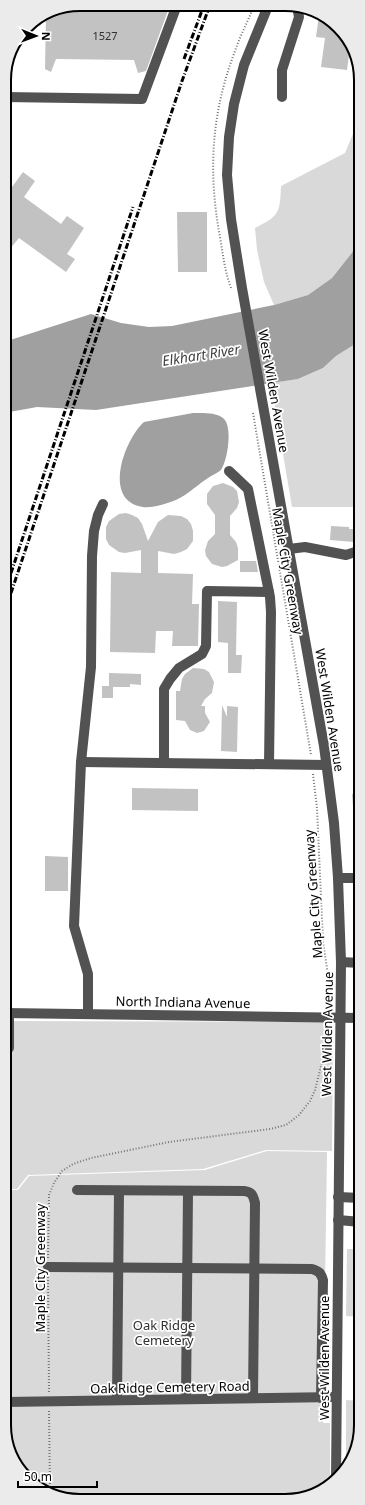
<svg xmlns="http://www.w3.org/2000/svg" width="365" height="1505" font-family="'Noto Sans',sans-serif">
<rect width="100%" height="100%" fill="#fff"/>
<g fill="#d9d9d9">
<path d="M360 117V240L358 245 332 278 308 295 274 305 264 282 257 250 255 228C279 216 280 213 281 186L345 153Z"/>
<path d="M360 341V507H292L271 383 298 379 323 368 336 356Z"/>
<path d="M5 1021 326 1022 333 1032 332 1151 266 1150 203 1169 28 1175 17 1189H5Z"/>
<path d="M267 1151 327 1152 323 1423H330V1482L295 1500 65 1499 26 1479 5 1435V1190H18L29 1176 205 1170Z"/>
<path d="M347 1249H361V1317L346 1316Z"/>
<path d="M346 1400 361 1401V1430L346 1466Z"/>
</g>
<g fill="#a0a0a0">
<path d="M360 240V341L336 356 323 368 298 379 96 410 37 407 4 413V342L91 314 121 323 149 327 172 326 274 305 308 295 332 278 358 245Z"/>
<path d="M193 413C202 413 215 412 223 418 233 425 228 460 221 470 218 473 212 475 208 478 190 490 185 499 161 505 156 506 149 508 143 507 102 501 124 440 144 422Z"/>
</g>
<g fill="#c2c2c2">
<path d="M80 4 170 5 146 71 138 73 134 60 56 59 51 72 45 69 46 13 51 10Z"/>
<path d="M319 15 342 30 350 47 347 70 321 67 325 38 316 37Z"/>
<path d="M23 172 35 181 24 197 61 224 67 216 84 228 67 254 75 259 66 272 19 238 4 256V198Z"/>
<path d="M177 212H207V272H178Z"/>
<path d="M223 483 233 487 237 491 239 502 237 508 230 516V535L236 542 238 548V560L227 566 222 567 212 564 206 556 205 550 208 541 215 534V515L207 504V494L213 486Z"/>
<path d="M126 513 132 515 138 518 142 524 148 541 158 522 168 515 181 516 187 519 191 524 193 531V541L187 549 181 552 174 554 158 551V573L193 574 192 604H199L198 646H172L173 631H156L155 653 110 652 111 572 141 573V550L125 553 119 552 109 545 106 539V527L109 521 119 514Z"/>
<path d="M331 526 349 527V529H355L354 542 330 540Z"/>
<path d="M240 561H256L258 572H240Z"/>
<path d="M218 601 237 602 236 655H242L241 673H228V643L218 642Z"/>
<path d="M193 668 204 669 209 672 214 682 212 693 205 699 201 706H205V713L210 722 204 731 197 733 190 730 185 721 176 720V691H180L182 679 185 674Z"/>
<path d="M109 673 141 674V685L130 684V687H113V698H102V686H109Z"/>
<path d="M222 705 227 717V706L238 707 237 752 221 751Z"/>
<path d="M132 788 198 789V811L132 810Z"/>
<path d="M352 794H361V807H353Z"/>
<path d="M45 856 68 857V891H45Z"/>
</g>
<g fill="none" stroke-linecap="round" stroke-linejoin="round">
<g stroke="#747474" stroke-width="2" stroke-dasharray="1 2" stroke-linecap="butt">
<path d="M231 288C225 272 223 255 220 237 208 172 211 114 235 51 240 36 248 21 254 6"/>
<path d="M253 413 311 755"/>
<path d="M313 774 317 808 323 942 330 988"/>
<path d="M48 1258 49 1195 54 1183 62 1171 73 1164 91 1158 169 1142 270 1129 286 1125 299 1115 310 1101 315 1090 330 1031"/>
<path d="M48 1277 49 1392"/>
<path d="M49 1411 50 1492"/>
</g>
<g stroke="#525252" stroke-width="10">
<path d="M268 6 244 65 234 104 229 137 227 175 231 219 242 288 324 746 334 823 338 878 341 962 336 1479"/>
<path d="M4 97 142 99 177 5"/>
<path d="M282 97V70L299 17 297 6"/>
<path d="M229 471 248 489 270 597 271 612 269 764"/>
<path d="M289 549 305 547 346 555 361 550"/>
<path d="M81 762 326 765"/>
<path d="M164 763V689L170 679 179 668 202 654 206 646 207 591 269 592"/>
<path d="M338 878H361"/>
<path d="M341 962 361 963"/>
<path d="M5 1013 361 1018"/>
<path d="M88 1014V974L74 926 81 762 91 667 92 556 94 531 98 515 103 504"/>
<path d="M5 1048H9V1013"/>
<path d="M77 1190 244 1191C252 1192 253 1195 255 1203L253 1398"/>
<path d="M338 1197 361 1198"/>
<path d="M338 1220 361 1222"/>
<path d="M48 1267 312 1269C319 1271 321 1273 323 1280L321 1398"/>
<path d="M186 1399 188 1191"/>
<path d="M117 1400 119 1191"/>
<path d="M5 1402 336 1397"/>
</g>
<g stroke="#000" stroke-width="3" stroke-dasharray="6 2 1 2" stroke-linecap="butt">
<path d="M184 59 204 5"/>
<path d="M4 594 133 207"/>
<path d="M4 614 182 81 210 5"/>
</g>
</g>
<g text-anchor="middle" stroke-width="3.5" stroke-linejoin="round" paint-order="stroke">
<g font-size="11" fill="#303030">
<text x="105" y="40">1527</text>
</g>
<g font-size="13" fill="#000" stroke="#fff">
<text transform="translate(274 391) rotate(80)" y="5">West Wilden Avenue</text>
<text transform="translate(288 571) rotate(80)" y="5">Maple City Greenway</text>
<text transform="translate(330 710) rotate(81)" y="5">West Wilden Avenue</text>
<text transform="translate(313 894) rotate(-94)" y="5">Maple City Greenway</text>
<text transform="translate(183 1002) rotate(1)" y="5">North Indiana Avenue</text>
<text transform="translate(327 1034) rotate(-89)" y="5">West Wilden Avenue</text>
<text transform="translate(40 1268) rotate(-90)" y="5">Maple City Greenway</text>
<text transform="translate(324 1358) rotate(-90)" y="5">West Wilden Avenue</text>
<text transform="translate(170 1387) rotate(-1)" y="5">Oak Ridge Cemetery Road</text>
</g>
<g font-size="13" fill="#303030" stroke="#fff">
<text x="164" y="1330">Oak Ridge<tspan x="164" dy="15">Cemetery</tspan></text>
</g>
<g font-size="14" font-style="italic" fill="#414141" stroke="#fff">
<text transform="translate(201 355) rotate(-9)" y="5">Elkhart River</text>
</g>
</g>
<path d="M0 0H365V1505H0ZM80 11H285A69 69 0 0 1 354 80V1425A69 69 0 0 1 285 1494H80A69 69 0 0 1 11 1425V80A69 69 0 0 1 80 11Z" fill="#ebebeb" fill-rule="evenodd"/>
<path fill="none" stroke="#000" stroke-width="2" d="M80 11H285A69 69 0 0 1 354 80V1425A69 69 0 0 1 285 1494H80A69 69 0 0 1 11 1425V80A69 69 0 0 1 80 11Z"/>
<g transform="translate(36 36) rotate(91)" stroke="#ffffff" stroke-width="3" paint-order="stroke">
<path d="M0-3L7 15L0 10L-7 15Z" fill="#000000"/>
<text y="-6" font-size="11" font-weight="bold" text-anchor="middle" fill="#000000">N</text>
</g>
<path d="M18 1481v6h79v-6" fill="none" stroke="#000000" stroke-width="2"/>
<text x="24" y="1481" font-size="12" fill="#000000" stroke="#ffffff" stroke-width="3" paint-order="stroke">50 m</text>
</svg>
